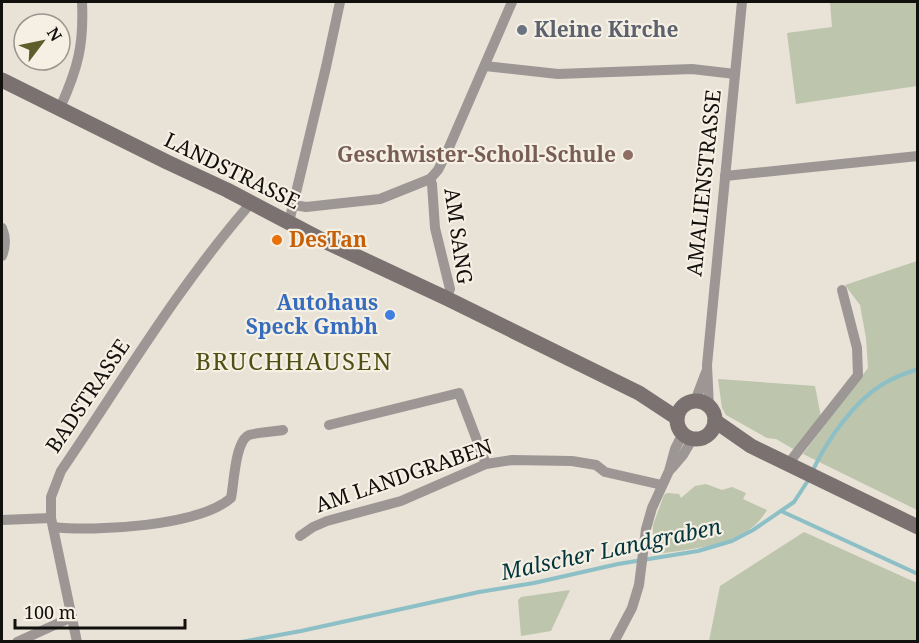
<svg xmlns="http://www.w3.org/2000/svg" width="919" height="643" font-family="'Noto Serif',serif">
<rect width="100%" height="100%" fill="#e8e2d7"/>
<g fill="#bdc5ac">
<path d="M830 2H917V86L796 104 787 33 832 27Z"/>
<path d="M917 261V510L803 454 868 368 866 338 860 305 845 285Z"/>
<path d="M718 379 815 386 821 417 795 450 776 439 767 438 726 415 722 408Z"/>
<path d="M706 484 722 490 732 487 746 493 743 499 767 510C744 549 692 547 653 555V525L664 495 667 493 679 494 681 498 695 486Z"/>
<path d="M804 532 917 583V641H709L720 586Z"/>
<path d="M570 590 551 631 521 636 518 600 521 597Z"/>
</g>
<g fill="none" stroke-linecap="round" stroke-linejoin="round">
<g stroke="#8cbfc6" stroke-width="4">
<path d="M812 472C826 442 853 402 883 384 893 378 906 373 918 369"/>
<path d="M781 511 918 574"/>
<path d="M241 642 301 631 479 592 534 583 618 564 698 551 732 541 753 530 794 502 809 479"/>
</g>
<g stroke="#9c9695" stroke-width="10">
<path d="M485 66 558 74 692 69 735 74"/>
<path d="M60 108C78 68 84 45 82 2"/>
<path d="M725 176 918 156"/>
<path d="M430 179 432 184 435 228 450 289 446 298"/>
<path d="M294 205 306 207 380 199 430 179 438 170 447 152 512 2"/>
<path d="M289 222 326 67 340 2"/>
<path d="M2 228C6 237 6 246 2 256"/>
<path d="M695 401 706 372"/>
<path d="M709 407 707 365 742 2"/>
<path d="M329 425 459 393 486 464"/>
<path d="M788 464 858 375 857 348 842 290"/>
<path d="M671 469 683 455 693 438"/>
<path d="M2 520 51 518"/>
<path d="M53 527C95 532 199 526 231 498 234 484 235 441 249 435 259 432 272 432 283 430"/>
<path d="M300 536 313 527 327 521 401 501 486 464 512 460 572 461 596 465 605 472 662 485"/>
<path d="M17 642 72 617"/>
<path d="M77 642 51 518V497L61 471C123 380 179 285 251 203"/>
<path d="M614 642 632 608 639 585 646 529 652 508 669 471 675 449 683 433"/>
</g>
<g stroke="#7a7170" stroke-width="15">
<path d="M2 80 167 162 227 190 324 241 446 298 639 393 677 418"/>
<circle cx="696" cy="420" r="19"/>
<path d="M715 421 751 446 918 527"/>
</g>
</g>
<circle fill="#6b7280" stroke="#f5efe4" stroke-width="2" cx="522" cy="30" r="6"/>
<circle fill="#8d6e63" stroke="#f5efe4" stroke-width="2" cx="628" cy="155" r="6"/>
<circle fill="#e8710a" stroke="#f5efe4" stroke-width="2" cx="277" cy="240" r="6"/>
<circle fill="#3f7fe0" stroke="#f5efe4" stroke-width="2" cx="390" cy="315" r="6"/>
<g text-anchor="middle" stroke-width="4.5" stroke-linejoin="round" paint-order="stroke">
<g font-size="21" font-weight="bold" fill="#5b616d" stroke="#f5efe4" text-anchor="start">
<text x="534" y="37">Kleine Kirche</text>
</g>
<g font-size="21" font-weight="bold" fill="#785e54" stroke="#f5efe4" text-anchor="end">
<text x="616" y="162">Geschwister-Scholl-Schule</text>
</g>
<g font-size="21" fill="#12100d" stroke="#f5efe4">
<text transform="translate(232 171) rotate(26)" y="7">LANDSTRASSE</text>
<text transform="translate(704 183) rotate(-84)" y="7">AMALIENSTRASSE</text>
<text transform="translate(458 236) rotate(82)" y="7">AM SANG</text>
<text transform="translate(88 396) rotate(-56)" y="7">BADSTRASSE</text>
<text transform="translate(404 476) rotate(-19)" y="7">AM LANDGRABEN</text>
</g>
<g font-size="21" font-weight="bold" fill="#c56008" stroke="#f5efe4" text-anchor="start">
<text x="289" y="247">DesTan</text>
</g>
<g font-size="21" font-weight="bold" fill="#366cbe" stroke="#f5efe4" text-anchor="end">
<text x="378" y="310">Autohaus<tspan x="378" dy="24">Speck Gmbh</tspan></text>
</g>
<g font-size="22" font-style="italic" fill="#03363c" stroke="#f5efe4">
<text transform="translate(611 549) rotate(-12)" y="8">Malscher Landgraben</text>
</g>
<g font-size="24" letter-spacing="1.5" fill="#505014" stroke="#f5efe4">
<text x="294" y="370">BRUCHHAUSEN</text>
</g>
</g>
<rect width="919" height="643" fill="none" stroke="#12100d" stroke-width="6"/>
<g transform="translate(42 42) rotate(58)"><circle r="28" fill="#f5efe4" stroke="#9a968e" stroke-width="1.5"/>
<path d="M0-4.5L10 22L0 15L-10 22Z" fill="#5d5e2b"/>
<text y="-9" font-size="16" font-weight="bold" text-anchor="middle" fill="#12100d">N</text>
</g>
<path d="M15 619v9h170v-9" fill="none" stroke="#12100d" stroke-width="3"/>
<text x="24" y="619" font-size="18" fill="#12100d" stroke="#f5efe4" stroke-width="4.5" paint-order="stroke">100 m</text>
</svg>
